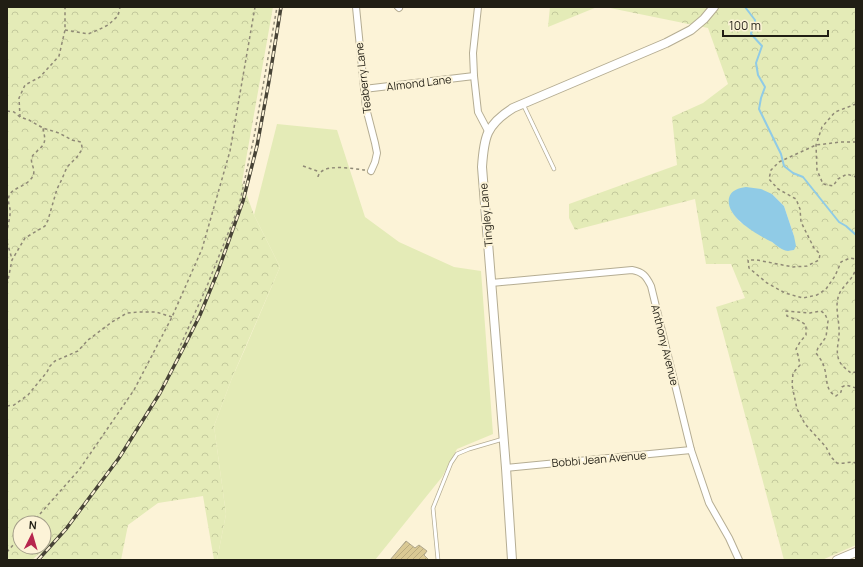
<svg xmlns="http://www.w3.org/2000/svg" width="863" height="567" font-family="Manrope,sans-serif">
<defs>
<pattern id="forest-crowns" width="20" height="18" patternUnits="userSpaceOnUse"><rect width="20" height="18" fill="#e4ebb7"/><path d="M2 6a3 3 0 1 1 6 0M12 15a3 3 0 1 1 6 0" fill="none" stroke="#c3c99c"/></pattern>
<pattern id="building-hatch" width="6" height="6" patternUnits="userSpaceOnUse"><rect width="6" height="6" fill="#dac994"/><path d="M-1 1l2-2M0 6l6-6M5 7l2-2" fill="none" stroke="#bbac7f"/></pattern>
</defs>
<rect width="100%" height="100%" fill="#fcf3d7"/>
<g fill="url(#forest-crowns)" fill-rule="evenodd">
<path d="M7 7H273L242 182 254 215 280 267 232 378 214 426 226 514 217 560H214L203 496 158 503 128 525 121 560H43L40 553 32 560H7ZM20 523H44V547H20Z"/>
<path d="M550 7H597L548 27Z"/>
<path d="M605 7H856V545L822 560H784L716 307 745 298 731 264H706L695 199 575 230 569 218V204L677 165 672 117 703 103 728 84 708 28ZM772 194 784 206 794 236V250L787 251 765 238 740 222 732 212Z"/>
</g>
<path fill="#e4ebb7" d="M277 124 337 130 365 217 399 242 454 267 481 271 493 434 457 449 442 477 375 560H217L226 514 214 426 232 378 245 349 280 267 254 215Z"/>
<path fill="#90cbe6" d="M746 187 761 189 772 194 784 206 794 236 796 246 794 250C792 250 790 251 788 251 783 251 776 245 772 242 758 235 725 217 729 198 731 190 739 188 746 187Z"/>
<g fill="none" stroke-linecap="round" stroke-linejoin="round">
<path stroke="#90cbe6" stroke-width="2" d="M745 7 755 20C755 26 751 28 751 34L762 46 756 63 758 75 765 87 761 98 759 109 781 154 784 166 793 173 803 177 839 222 846 226 856 235"/>
</g>
<path fill="url(#building-hatch)" stroke="#afa68c" d="M406 541 415 548 419 545 427 551 424 555 429 560H390Z"/>
<g fill="none" stroke-linecap="round" stroke-linejoin="round">
<g stroke="#b5ad93" stroke-width="4.5">
<g id="service">
<path d="M523 104 554 169"/>
<path d="M438 560 433 508 451 463 457 454 469 449 503 439"/>
</g>
</g>
<g stroke="#b5ad93" stroke-width="8">
<g id="minor">
<path d="M356 7 366 108 375 143 377 153 375 162 371 171"/>
<path d="M398 7 399 8"/>
<path d="M478 7 473 53 474 76 478 112 488 131"/>
<path d="M364 89 474 76"/>
<path d="M491 283 632 270C643 272 646 276 651 286L691 450 709 503 729 538 739 560"/>
<path d="M506 468 691 450"/>
</g>
</g>
<g stroke="#b5ad93" stroke-width="10">
<g id="tertiary">
<path d="M512 560 506 468 482 167C484 137 486 125 513 108L666 43 691 30 704 19 714 7"/>
<path d="M837 560 856 552"/>
</g>
</g>
<g stroke="#8f8976" stroke-width="1.5" stroke-dasharray="3 3" stroke-linecap="butt">
<path d="M65 30 88 34 98 30 108 25 118 16 120 7"/>
<path d="M856 104 835 112 822 127 816 145 817 170 823 184 833 186 838 179 847 174 856 177"/>
<path d="M7 111 14 112 20 117 29 120 43 128 59 133 72 140 81 142 82 147 81 151 77 157 67 167 62 179 57 189 48 220 45 226 25 238 12 260 7 285"/>
<path d="M20 117 19 98 25 85 40 77 59 56 65 30V7"/>
<path d="M856 142H841L816 145 779 162 771 170 769 179 778 189 796 199 800 209 801 222 814 248 820 254 819 260 807 266 793 267 757 260H748L749 268 767 283 785 293 803 298 817 295 826 289 835 276 841 262 850 258 856 259"/>
<path d="M303 166 320 172"/>
<path d="M318 177C318 176 320 172 321 172 329 164 355 169 365 170"/>
<path d="M7 234C7 226 11 217 10 209 9 204 7 199 10 194 14 188 25 186 30 180 39 171 29 164 32 157 33 154 36 153 38 150 47 143 45 139 43 128"/>
<path d="M7 242 12 259"/>
<path d="M856 266C855 280 840 286 838 298 835 309 840 323 839 335 839 342 836 349 838 357 839 364 846 369 851 373L856 372"/>
<path d="M178 351 207 286 239 206 254 137 277 7"/>
<path d="M856 388 846 385 842 387 841 392 836 396C824 390 828 377 824 367 823 362 819 357 816 353L818 348 826 337 828 321 825 314 821 311 810 313 786 311 787 316 800 321 806 325V335L800 342 796 349 798 355 800 365 793 373 792 385 797 409 805 424 826 447 831 457 837 463C844 464 850 461 856 463"/>
<path d="M7 406 14 405 28 395 42 378 47 372 50 366 55 361 78 351 88 340 112 322 127 313 138 312H156L172 317"/>
<path d="M32 523 79 470 134 390 172 317 202 249 230 151 255 7"/>
<path d="M7 552 20 537"/>
</g>
<use href="#service" stroke="#fff" stroke-width="3"/>
<use href="#minor" stroke="#fff" stroke-width="6"/>
<use href="#tertiary" stroke="#fff" stroke-width="8"/>
<g stroke="#474336" stroke-width="3.5">
<path id="rail" d="M38 560 66 529 119 458 160 393 186 343 200 315 218 271 243 201 257 146 269 81 281 7"/>
</g>
<use href="#rail" stroke="#fcf3d7" stroke-width="2" stroke-dasharray="6" stroke-linecap="butt"/>
</g>
<g text-anchor="middle" stroke-width="4" stroke-linejoin="round" paint-order="stroke">
<g font-size="11" fill="#211e14" stroke="#fcf3d7">
<text transform="translate(363 78) rotate(-97)" y="4">Teaberry Lane</text>
<text transform="translate(419 83) rotate(-7)" y="4">Almond Lane</text>
<text transform="translate(486 215) rotate(-95)" y="4">Tingley Lane</text>
<text transform="translate(665 345) rotate(76)" y="4">Anthony Avenue</text>
<text transform="translate(599 459) rotate(-5)" y="4">Bobbi Jean Avenue</text>
</g>
</g>
<rect width="863" height="567" fill="none" stroke="#211e14" stroke-width="16"/>
<g transform="translate(32 535) rotate(5)"><circle r="19" fill="#fcf3d7" stroke="#a49e89"/>
<path d="M0-3L7 15L0 10L-7 15Z" fill="#b7264e"/>
<text y="-6" font-size="11" font-weight="bold" text-anchor="middle" fill="#211e14">N</text>
</g>
<path d="M723 30v6h105v-6" fill="none" stroke="#211e14" stroke-width="2"/>
<text x="729" y="30" font-size="12" fill="#211e14" stroke="#fcf3d7" stroke-width="3" paint-order="stroke">100 m</text>
</svg>
